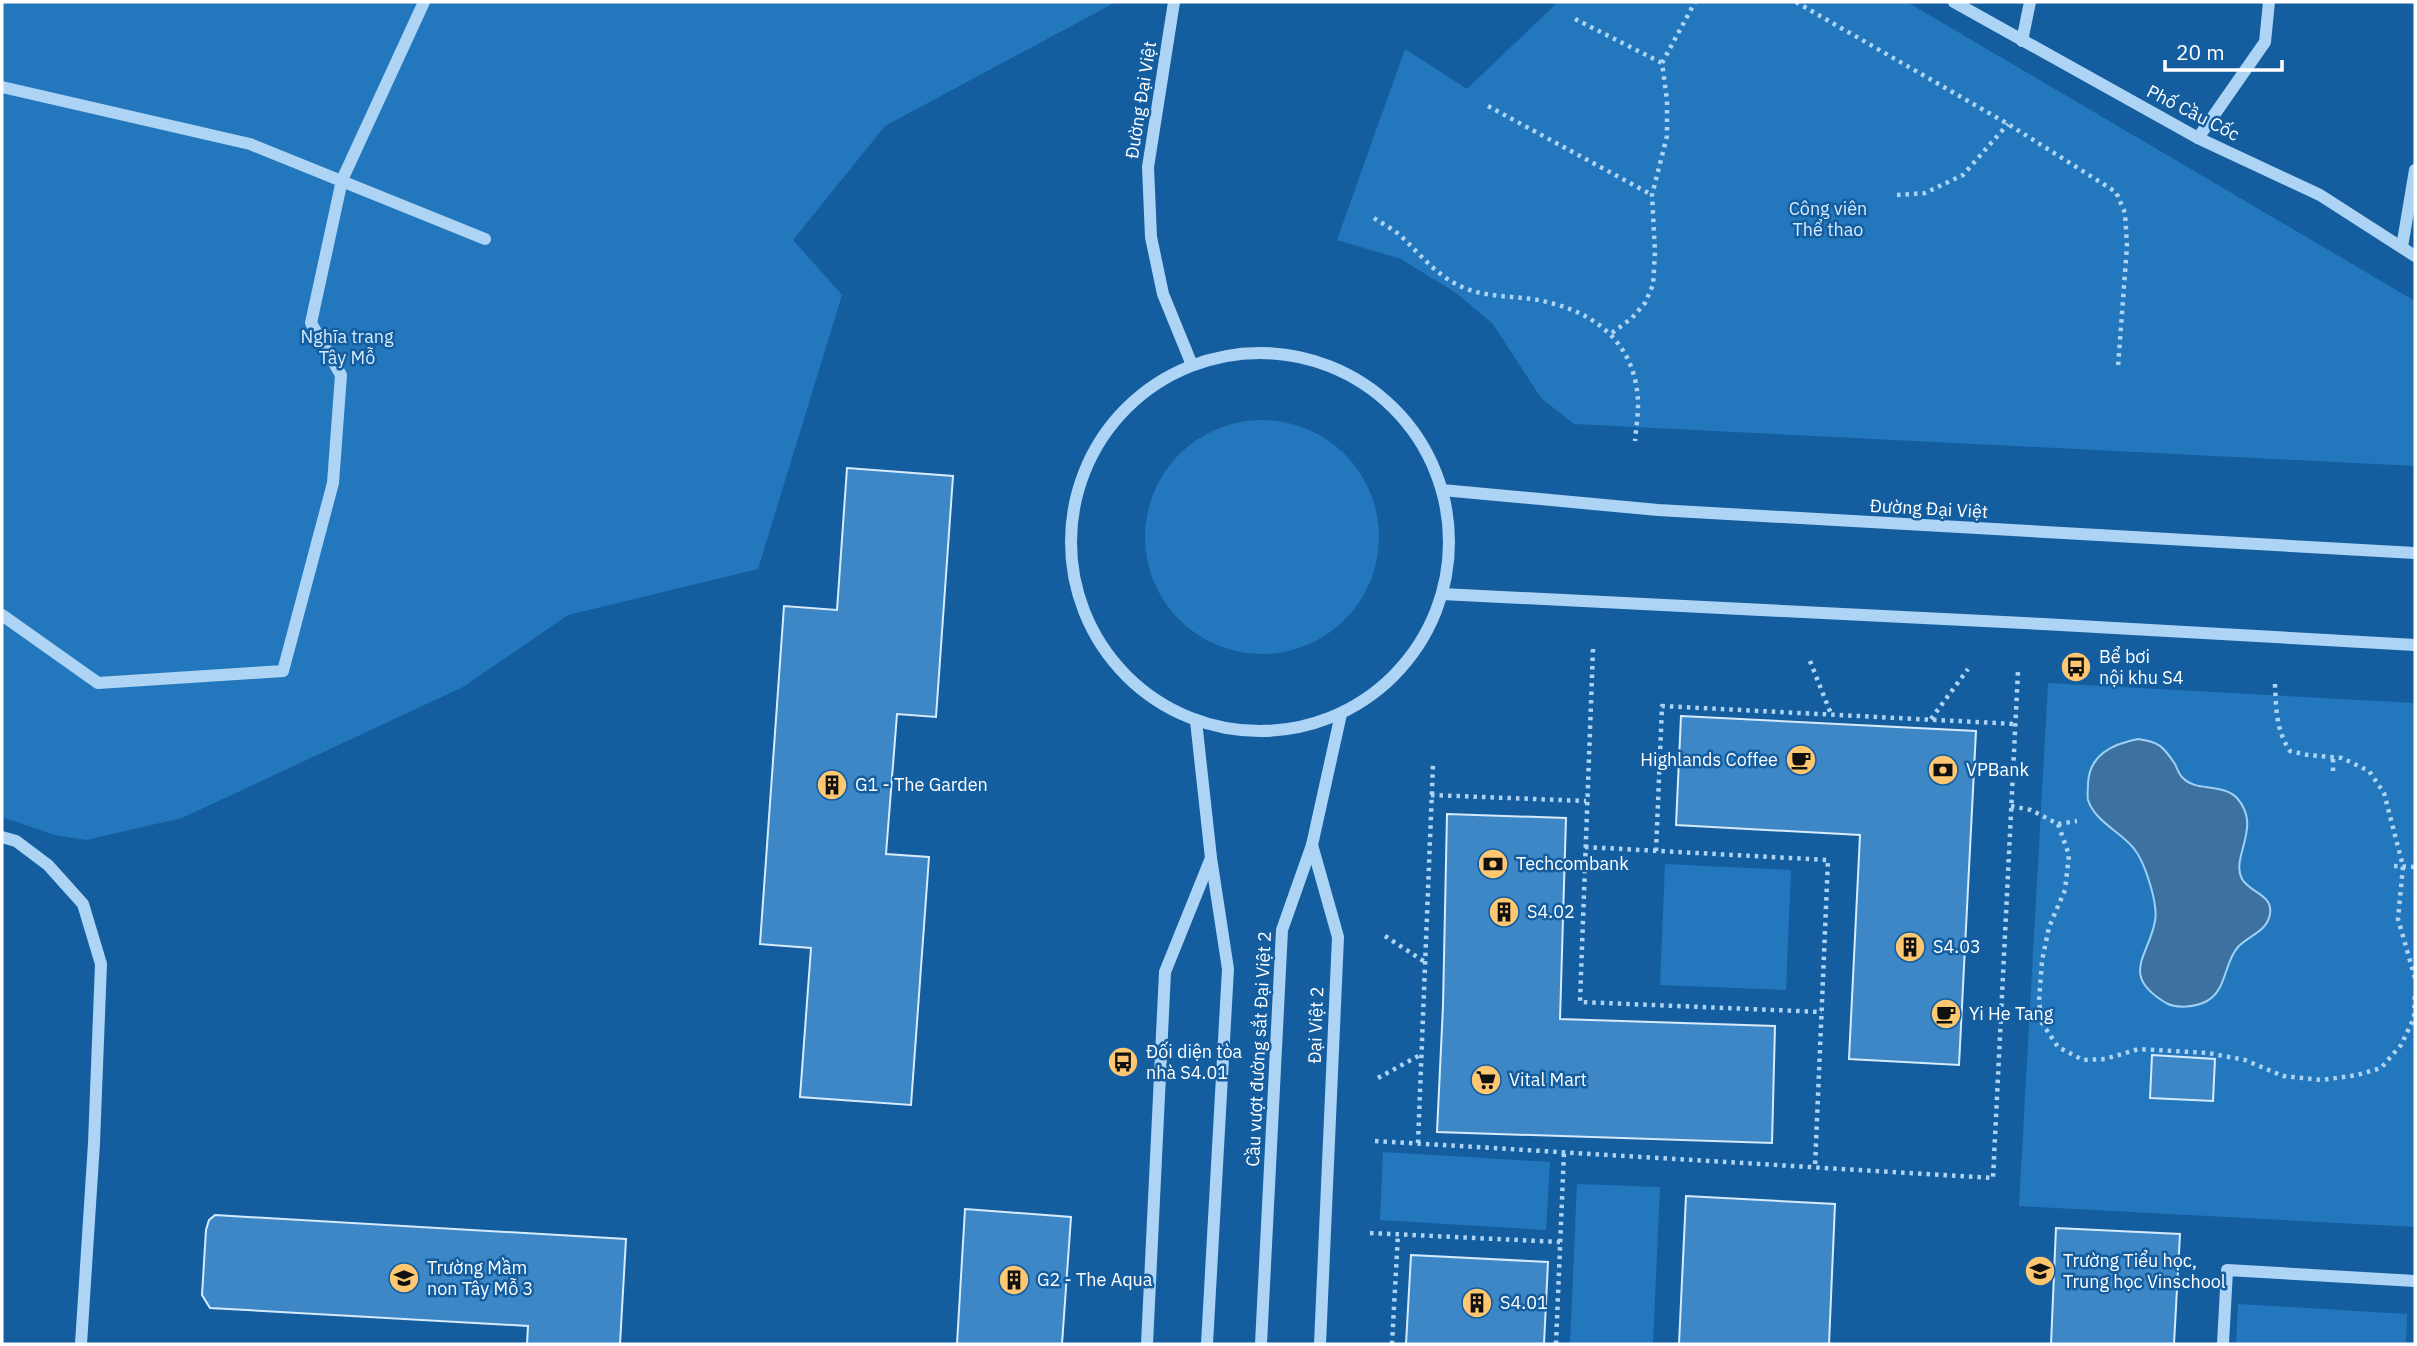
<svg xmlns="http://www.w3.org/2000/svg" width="2417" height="1346" font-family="'IBM Plex Sans',sans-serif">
<rect width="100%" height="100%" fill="#145ea0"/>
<g fill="#2377bc">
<path d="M2 2H1116L885 126 793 240 842 295 758 569 568 615 463 687 182 818 86 840 55 835 2 817Z"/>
<path d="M1558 2H1907L2415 301V466L1574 424 1541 398 1493 324 1456 293 1401 259 1337 240 1405 49 1467 89Z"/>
<circle cx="1262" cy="537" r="117"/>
<path d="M2048 683 2415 703V1227L2019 1206Z"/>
<path d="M1665 864 1791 870 1786 990 1660 985Z"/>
<path d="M1383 1152 1550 1162 1546 1230 1380 1220Z"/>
<path d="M1577 1184 1660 1187 1653 1344H1570Z"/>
<path d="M2238 1304 2407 1314 2406 1344H2236Z"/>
</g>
<path fill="#3d719f" stroke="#a0d0f6" stroke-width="2" d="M2138 739C2159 742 2163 746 2175 764 2177 768 2179 775 2183 778 2196 792 2223 783 2237 798 2263 827 2230 857 2242 879 2250 893 2273 894 2270 914 2267 932 2249 935 2238 947 2224 962 2227 990 2207 1001 2196 1007 2177 1009 2166 1003 2119 975 2149 956 2155 921 2157 911 2153 894 2150 884 2147 874 2142 859 2135 850 2123 833 2095 822 2088 800 2087 796 2088 789 2088 784 2089 755 2112 744 2138 739Z"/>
<g fill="#3d87c6" stroke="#d6ebfd" stroke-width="2">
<path d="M847 468 953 476 936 717 897 714 886 854 929 857 911 1105 800 1097 811 948 760 944 784 606 837 610Z"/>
<path d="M1681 716 1976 731 1959 1065 1849 1059 1860 835 1676 825Z"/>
<path d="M1447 814 1566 818 1560 1019 1775 1026 1772 1143 1437 1132 1443 1006Z"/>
<path d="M2152 1055 2215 1059 2213 1101 2150 1098Z"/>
<path d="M1686 1196 1835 1204 1829 1344H1679Z"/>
<path d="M965 1209 1071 1217 1062 1344H957Z"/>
<path d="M215 1215 626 1239 620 1344H527L528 1326 210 1308 202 1295 206 1230 209 1220Z"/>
<path d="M2056 1228 2180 1234 2174 1344H2051Z"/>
<path d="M1411 1255 1548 1262 1544 1344H1406Z"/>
</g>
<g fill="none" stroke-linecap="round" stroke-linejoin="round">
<g stroke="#add4f4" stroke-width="4.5" stroke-dasharray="3.5 5" stroke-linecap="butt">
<path d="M1796 2 2008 124 2116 192 2125 213 2127 246 2118 367"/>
<path d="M1575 19 1662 63"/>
<path d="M1488 106 1652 195"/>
<path d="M1897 195 1925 193 1963 175 2008 124"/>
<path d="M1374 218C1383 224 1393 229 1401 236 1422 256 1438 278 1467 289 1493 299 1524 295 1551 303 1602 316 1637 349 1638 404 1638 416 1636 429 1635 441"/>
<path d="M1612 333 1632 318 1645 303 1653 285 1655 252 1652 195 1667 136V100L1662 63 1695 2"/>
<path d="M1593 649 1580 1002 1822 1012"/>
<path d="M1810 661 1831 714"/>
<path d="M2275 684C2276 709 2276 730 2290 751L2308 755 2342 758 2369 771 2384 793 2403 866 2398 919 2415 978"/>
<path d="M1931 719 1968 669"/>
<path d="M2333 771V757"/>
<path d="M1431 795 1586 801"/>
<path d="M2011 806 2031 810 2058 824 2069 855 2065 890 2049 927 2042 961 2039 1001 2042 1023 2058 1047 2083 1060 2105 1059 2139 1049 2208 1053 2245 1060 2283 1076 2322 1080 2357 1075 2381 1068 2401 1045 2414 1018 2415 992"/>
<path d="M2058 824 2077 821"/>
<path d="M1585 847 1828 860 1815 1167"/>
<path d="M1656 851 1662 706 2015 724"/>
<path d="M2394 866 2415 867"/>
<path d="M1385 936 1425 962"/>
<path d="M1378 1078 1422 1054"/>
<path d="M1375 1141 1993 1178 2018 671"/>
<path d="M1418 1143 1433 764"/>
<path d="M1370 1233 1560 1242"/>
<path d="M1392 1344 1398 1234"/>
<path d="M1556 1344 1564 1152"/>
</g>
<g stroke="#add4f4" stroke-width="12">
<path d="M1174 2 1148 167 1151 237 1163 294 1192 365"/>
<path d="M1954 2 2198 138 2320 195 2415 256"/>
<path d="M2022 41 2030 2"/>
<path d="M2 87 250 144 485 239"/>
<path d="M2198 138 2265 42 2269 2"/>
<path d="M2402 247 2415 170"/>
<circle cx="1260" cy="542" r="189"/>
<path d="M1442 490 1658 510 2415 553"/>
<path d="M1442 594 2043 624 2415 645"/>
<path d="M2 615 98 683 283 671 333 483 341 375 311 323 342 180 424 2"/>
<path d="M1196 721 1211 858 1228 969 1207 1344"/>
<path d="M2 837 16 841 48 865 83 904 101 964 94 1143 81 1344"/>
<path d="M1312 845 1338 937 1320 1344"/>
<path d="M1147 1344 1165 972 1211 858"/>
<path d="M1261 1344 1282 930 1312 845 1341 714"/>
<path d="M2223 1344 2227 1270 2415 1281"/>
</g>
</g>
<defs>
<g id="bus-disc" transform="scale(1.575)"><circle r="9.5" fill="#ffc870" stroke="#145ea0"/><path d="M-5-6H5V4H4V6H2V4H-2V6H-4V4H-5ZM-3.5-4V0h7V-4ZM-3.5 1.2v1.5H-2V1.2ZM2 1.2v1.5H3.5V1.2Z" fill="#111"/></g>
<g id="cafe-disc" transform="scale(1.575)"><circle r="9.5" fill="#ffc870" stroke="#145ea0"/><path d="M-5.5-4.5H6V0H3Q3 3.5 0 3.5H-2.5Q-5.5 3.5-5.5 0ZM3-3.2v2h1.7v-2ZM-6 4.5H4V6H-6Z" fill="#111"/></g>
<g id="bank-disc" transform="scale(1.575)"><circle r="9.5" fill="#ffc870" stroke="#145ea0"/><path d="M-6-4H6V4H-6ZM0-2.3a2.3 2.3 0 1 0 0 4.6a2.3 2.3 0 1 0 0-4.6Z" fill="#111"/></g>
<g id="building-disc" transform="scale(1.575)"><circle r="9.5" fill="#ffc870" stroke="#145ea0"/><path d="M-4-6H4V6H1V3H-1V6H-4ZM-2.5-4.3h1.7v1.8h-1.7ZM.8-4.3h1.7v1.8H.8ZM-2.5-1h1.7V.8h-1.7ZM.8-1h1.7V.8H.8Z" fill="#111"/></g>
<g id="supermarket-disc" transform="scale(1.575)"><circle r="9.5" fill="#ffc870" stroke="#145ea0"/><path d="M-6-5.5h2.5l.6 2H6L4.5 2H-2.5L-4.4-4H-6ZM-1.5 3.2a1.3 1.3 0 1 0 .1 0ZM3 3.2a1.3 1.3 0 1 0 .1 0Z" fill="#111"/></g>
<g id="school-disc" transform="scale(1.575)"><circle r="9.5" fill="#ffc870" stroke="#145ea0"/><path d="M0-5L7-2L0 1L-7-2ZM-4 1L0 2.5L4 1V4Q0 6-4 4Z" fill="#111"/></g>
</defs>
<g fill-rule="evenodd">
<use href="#bus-disc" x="2076" y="667"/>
<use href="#cafe-disc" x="1801" y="760"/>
<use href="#bank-disc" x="1943" y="770"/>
<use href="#building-disc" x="832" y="785"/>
<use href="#bank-disc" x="1493" y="864"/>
<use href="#building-disc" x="1504" y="912"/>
<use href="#building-disc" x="1910" y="947"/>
<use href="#cafe-disc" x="1946" y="1014"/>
<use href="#bus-disc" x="1123" y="1062"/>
<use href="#supermarket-disc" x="1486" y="1080"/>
<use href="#school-disc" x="2040" y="1271"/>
<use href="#school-disc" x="404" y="1278"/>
<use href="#building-disc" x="1014" y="1280"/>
<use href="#building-disc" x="1477" y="1303"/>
</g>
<g text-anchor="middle" stroke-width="5" stroke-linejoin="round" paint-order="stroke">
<g font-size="18" fill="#fff" stroke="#145ea0">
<text transform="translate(1141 100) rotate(-81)" y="6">Đường Đại Việt</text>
<text transform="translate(2193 113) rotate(27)" y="6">Phố Cầu Cốc</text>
<text transform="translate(1929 509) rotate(3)" y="6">Đường Đại Việt</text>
<text transform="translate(1316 1025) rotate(-88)" y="6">Đại Việt 2</text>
<text transform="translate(1259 1049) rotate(-87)" y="6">Cầu vượt đường sắt Đại Việt 2</text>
</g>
<g font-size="18" fill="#d6ebfd" stroke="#145ea0">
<text x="1828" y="215">Công viên<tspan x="1828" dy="21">Thể thao</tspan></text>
<text x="347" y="343">Nghĩa trang<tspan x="347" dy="21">Tây Mỗ</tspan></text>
</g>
<g font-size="18" fill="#fff" stroke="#145ea0" text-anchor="start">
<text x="2099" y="663">Bể bơi<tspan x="2099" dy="21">nội khu S4</tspan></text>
<text x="1778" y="766" text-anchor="end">Highlands Coffee</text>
<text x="1966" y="776">VPBank</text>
<text x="855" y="791">G1 - The Garden</text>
<text x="1516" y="870">Techcombank</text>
<text x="1527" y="918">S4.02</text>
<text x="1933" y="953">S4.03</text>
<text x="1969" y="1020">Yi He Tang</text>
<text x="1146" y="1058">Đối diện tòa<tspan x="1146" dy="21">nhà S4.01</tspan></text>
<text x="1509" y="1086">Vital Mart</text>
<text x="2063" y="1267">Trường Tiểu học,<tspan x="2063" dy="21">Trung học Vinschool</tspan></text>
<text x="427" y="1274">Trường Mầm<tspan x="427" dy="21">non Tây Mỗ 3</tspan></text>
<text x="1037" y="1286">G2 - The Aqua</text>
<text x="1500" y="1309">S4.01</text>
</g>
</g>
<rect width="2417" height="1346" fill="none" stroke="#ffffff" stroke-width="7"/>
<path d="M2165 60v10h117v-10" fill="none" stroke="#ffffff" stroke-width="3.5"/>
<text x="2176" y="60" font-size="21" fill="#ffffff" stroke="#145ea0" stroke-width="5" paint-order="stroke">20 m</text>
</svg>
